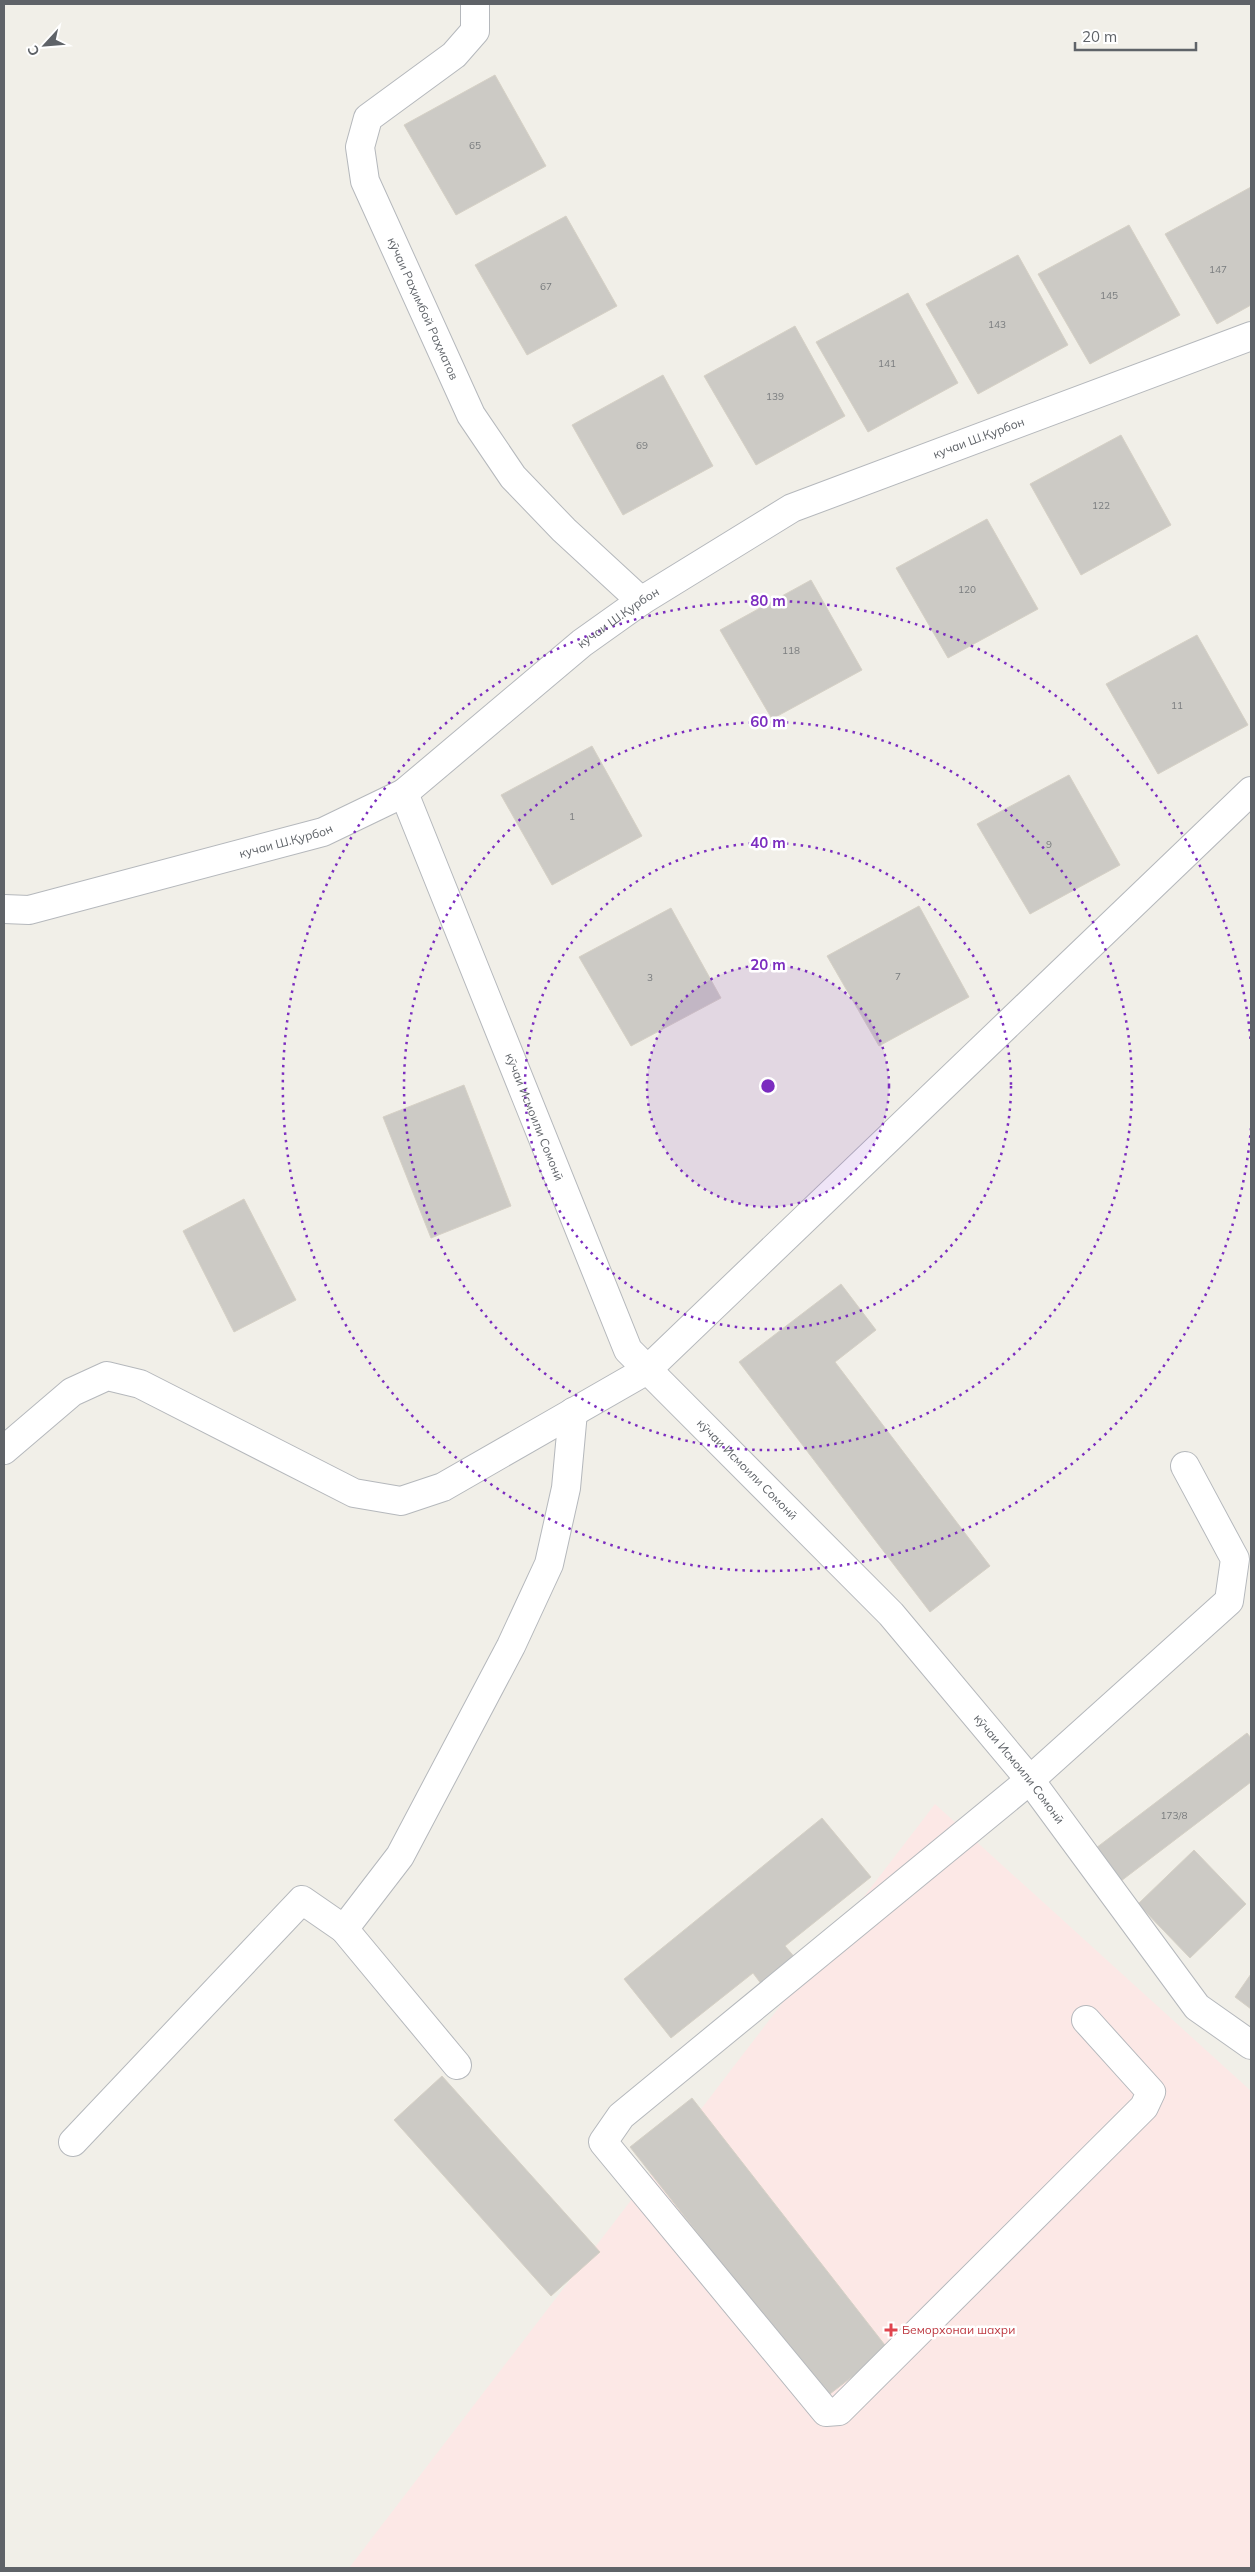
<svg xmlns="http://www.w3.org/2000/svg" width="1255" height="2572" font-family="Mulish,sans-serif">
<rect width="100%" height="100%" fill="#f1efe8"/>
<path fill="#fce8e6" d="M935 1804 1251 2091V2568H349Z"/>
<g fill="#cccac5" stroke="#d6d1c6">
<path d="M495 75 546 166 456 215 404 125Z"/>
<path d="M1251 187V305L1217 324 1165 234Z"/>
<path d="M566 216 617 306 527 355 475 265Z"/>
<path d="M1129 225 1180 315 1090 364 1038 274Z"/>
<path d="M1018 255 1068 345 978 394 926 304Z"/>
<path d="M908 293 958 383 868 432 816 342Z"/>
<path d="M795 326 845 416 756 465 704 376Z"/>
<path d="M663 375 713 466 623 515 572 425Z"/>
<path d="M1121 435 1171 525 1081 575 1030 484Z"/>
<path d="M987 519 1038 609 948 658 896 568Z"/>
<path d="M811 580 862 670 772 719 720 630Z"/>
<path d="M1197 635 1248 725 1158 774 1106 684Z"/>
<path d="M592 746 642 836 552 885 501 795Z"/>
<path d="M1069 775 1120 865 1030 914 977 824Z"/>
<path d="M919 906 969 997 879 1046 827 956Z"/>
<path d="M671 908 721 998 631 1046 579 957Z"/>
<path d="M464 1085 511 1206 431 1238 383 1117Z"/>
<path d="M244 1199 296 1300 234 1332 183 1231Z"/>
<path d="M841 1284 876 1330 835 1362 990 1566 930 1612 739 1362Z"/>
<path d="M1247 1733 1251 1738V1782L1121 1881 1096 1848Z"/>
<path d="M822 1818 871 1877 785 1946 802 1966 768 1993 753 1973 671 2038 624 1979Z"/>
<path d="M1194 1850 1246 1904 1190 1958 1138 1904Z"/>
<path d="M1251 1974V2009L1235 1997Z"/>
<path d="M442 2076 600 2252 551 2296 394 2120Z"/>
<path d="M692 2098 888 2349 826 2397 630 2147Z"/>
</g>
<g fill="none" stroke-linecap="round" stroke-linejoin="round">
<g stroke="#b5b8bc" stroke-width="30">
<g id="street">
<path id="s1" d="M475 4V31L454 55 368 118 360 147 365 181 471 415 513 477 564 530 641 601"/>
<path id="s2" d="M404 793 628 1350 891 1614 1030 1780 1197 2007 1251 2045"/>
<path id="s3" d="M4 909 29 910 323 832 404 793 582 643 641 601 792 508 1251 336"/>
<path d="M4 1450 72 1392 107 1376 140 1384 354 1493 401 1501 443 1487 647 1370 1251 791"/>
<path d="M1086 2020 1151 2092 1144 2107 839 2411 826 2412 603 2142 621 2116 1030 1780 1229 1601 1235 1559 1185 1466"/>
<path d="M457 2065 344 1929 400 1856 511 1646 549 1564 566 1488 573 1412"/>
<path d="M73 2142 302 1900 344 1929"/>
</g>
</g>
<use href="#street" stroke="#fff" stroke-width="28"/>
</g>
<circle cx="768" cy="1086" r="121" fill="#7b2cbf" fill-opacity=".12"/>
<g fill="none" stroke="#7b2cbf" stroke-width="2.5" stroke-dasharray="2.5 5">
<circle cx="768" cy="1086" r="121"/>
<circle cx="768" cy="1086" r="243"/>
<circle cx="768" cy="1086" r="364"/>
<path d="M1251 1128A485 485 0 1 1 1251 1044"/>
</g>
<path fill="#e0444e" stroke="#fff" stroke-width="2" d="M888.5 2322.5h5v5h5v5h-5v5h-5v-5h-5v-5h5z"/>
<g text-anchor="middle" stroke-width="5" stroke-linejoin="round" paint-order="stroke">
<g font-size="10" fill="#7a7d7f">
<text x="475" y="149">65</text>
<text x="1218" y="273">147</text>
<text x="546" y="290">67</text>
<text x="1109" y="299">145</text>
<text x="997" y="328">143</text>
<text x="887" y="367">141</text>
<text x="775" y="400">139</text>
<text x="642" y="449">69</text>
<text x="1101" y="509">122</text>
<text x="967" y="593">120</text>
<text x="791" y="654">118</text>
<text x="1177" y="709">11</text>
<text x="572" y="820">1</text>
<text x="1049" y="848">9</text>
<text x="898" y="980">7</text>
<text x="650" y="981">3</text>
<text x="1174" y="1819">173/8</text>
</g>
<g font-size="12" fill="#5f6368" stroke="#fff">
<text dy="4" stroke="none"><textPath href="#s1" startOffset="370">кӯчаи Раҳимбой Раҳматов</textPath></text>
<text dy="4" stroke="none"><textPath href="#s3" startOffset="1101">кучаи Ш.Қурбон</textPath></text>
<text dy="4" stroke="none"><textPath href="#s3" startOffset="696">кучаи Ш.Қурбон</textPath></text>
<text dy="4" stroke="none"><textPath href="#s3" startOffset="291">кучаи Ш.Қурбон</textPath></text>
<text dy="4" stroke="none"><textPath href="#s2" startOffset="349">кӯчаи Исмоили Сомонӣ</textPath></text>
<text dy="4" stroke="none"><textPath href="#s2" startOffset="769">кӯчаи Исмоили Сомонӣ</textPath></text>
<text dy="4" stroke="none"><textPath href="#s2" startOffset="1174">кӯчаи Исмоили Сомонӣ</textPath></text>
</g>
<g font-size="12" fill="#be3a42" stroke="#fff" text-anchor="start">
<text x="902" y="2334">Беморхонаи шахри</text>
</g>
</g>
<circle cx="768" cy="1086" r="8" fill="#7b2cbf" stroke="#fff" stroke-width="2.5"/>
<g font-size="15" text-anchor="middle" font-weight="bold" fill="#7b2cbf" stroke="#fff" stroke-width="5" stroke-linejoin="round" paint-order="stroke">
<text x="768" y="606">80 m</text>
<text x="768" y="727">60 m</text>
<text x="768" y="848">40 m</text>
<text x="768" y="970">20 m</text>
</g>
<rect width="1255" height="2572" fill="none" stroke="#5f6368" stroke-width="10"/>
<g transform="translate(45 45) rotate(244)" stroke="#ffffff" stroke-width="4" paint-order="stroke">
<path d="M0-4L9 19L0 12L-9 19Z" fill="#5f6368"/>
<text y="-8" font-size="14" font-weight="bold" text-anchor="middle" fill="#5f6368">С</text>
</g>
<path d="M1075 42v8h121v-8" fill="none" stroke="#5f6368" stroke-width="2.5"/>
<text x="1082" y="42" font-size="15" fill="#5f6368" stroke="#ffffff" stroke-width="4" paint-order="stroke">20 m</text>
</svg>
